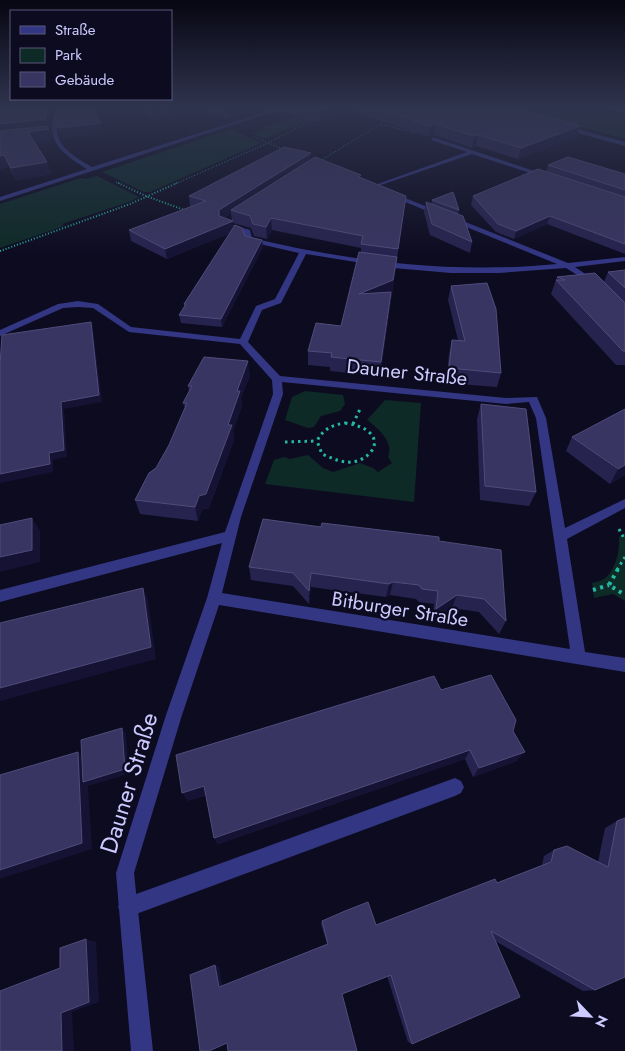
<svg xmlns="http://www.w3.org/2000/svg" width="625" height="1051" font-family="Jost,sans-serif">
<rect width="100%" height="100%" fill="#0d0b20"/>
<g fill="#0e2a27">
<path d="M341 108 263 139 252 133 263 130V127L308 113Z"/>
<path d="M512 108H596L625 116V139Z"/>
<path d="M231 129 261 143 150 192H144L102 172Z"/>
<path d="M97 176 139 197 129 202 62 224 64 226 0 248V204L81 178 86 179Z"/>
<path d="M305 391 343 395 345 404 340 411 321 416 314 427 308 428 285 420 292 397Z"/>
<path d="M385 400 421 403 414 502 265 484 274 460 284 457 290 459 308 455 323 468 333 472 360 463 373 468 378 472 392 463 388 457C394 442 379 429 367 420Z"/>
<path d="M625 533V601L613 594 594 598 592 583C595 582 601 581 604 579 616 570 620 550 619 537Z"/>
</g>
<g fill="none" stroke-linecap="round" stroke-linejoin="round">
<g stroke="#24b9a4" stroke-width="1" stroke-dasharray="1 2" stroke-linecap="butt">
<path d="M381 124 416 133"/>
<path d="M254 137 283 149"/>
<path d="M320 161 387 120"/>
<path d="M116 182 121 184"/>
<path d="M175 184 268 143 315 119"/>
</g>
<g stroke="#24b9a4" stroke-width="2" stroke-dasharray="1 2" stroke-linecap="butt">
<path d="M118 183 146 196 187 211"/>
<path d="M0 251 130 204 177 183"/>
</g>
<g stroke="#24b9a4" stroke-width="3" stroke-dasharray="2.5 4" stroke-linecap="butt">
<path d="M345 423C354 425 363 426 370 433 383 446 365 461 352 462 341 463 332 458 322 454L317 441C323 429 332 425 345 423Z"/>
<path d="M353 424 361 407"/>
<path d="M285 442 317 441"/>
<path d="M619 529 625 540"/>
<path d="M617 570 625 557"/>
</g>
<g stroke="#24b9a4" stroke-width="4" stroke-dasharray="3 4.5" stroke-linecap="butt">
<path d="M618 569 609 585 625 595"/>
<path d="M593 590 609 585"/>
</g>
<path fill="#323683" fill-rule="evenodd" d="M455 778 461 781 464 787 461 793 455 796 128 917 121 914 118 907 121 900 128 897Z"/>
<g fill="#323683" fill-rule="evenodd">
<path d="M56 108H60C49 141 66 152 92 167L277 108H285L0 201V197L87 169C61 153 44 141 56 108Z"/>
<path d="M562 125 625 142V146L560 128Z"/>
<path d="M433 137 549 176 550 177 545 178 472 154 372 188V186L467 152 431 140Z"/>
<path d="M390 192 568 263 625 257V261L575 267 596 281 597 283 593 285 566 268 499 273H451L393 268 306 254 281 303 262 310 248 342 280 376 506 398 537 397 546 418 565 528 625 499V508L567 539 585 652 625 658V672L219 605 182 715 134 873 153 1051H131L116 873 166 715 207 598 222 543 0 602V590L225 532 273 394 272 380 240 344 129 332 93 308 78 307 63 308 0 336V330L58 304 78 301 98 304 131 327 240 339 256 306 275 299 299 253 246 241 244 233 225 226V224L227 223 250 230 252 238C353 262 453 274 557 264L388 195V193ZM282 382 506 404 529 402 536 418 570 649 222 593 241 517 283 394Z"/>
</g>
<path stroke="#00f0f5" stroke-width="1" d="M610 108 625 112"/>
</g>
<g fill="#27234f" fill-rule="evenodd">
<path d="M0 108H55L50 118 49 130 52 140 35 143 47 162 51 174 16 180 9 167 0 169Z"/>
<path d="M135 108H267L229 119 201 111 168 118 159 114 152 116Z"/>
<path d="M280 108H515L580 126 577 137 518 159 476 146 472 148 434 135 429 137 351 111 319 122 280 112Z"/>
<path d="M311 153V160L361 178 406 196 380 376 330 371V367L308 365V351L341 326 361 252V248L272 230 267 239 254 236 251 228 233 223V227L245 236 263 247 222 327 181 323 179 315 184 307V304L230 233 167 259 131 241 129 230 191 206H190L189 196ZM231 213 232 221 224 218Z"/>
<path d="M548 165 625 174V254L547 224 514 239 496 232 471 205 473 196 546 172Z"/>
<path d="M432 200 459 210 458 214 472 242 470 253 430 235 424 212 426 202 431 204Z"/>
<path d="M625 270V365H616L551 294 557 277 604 282 608 272Z"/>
<path d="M451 286 501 373 497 387 446 383 449 354 452 340H458L448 300Z"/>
<path d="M250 375 241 398 242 406 233 430 234 440 209 508 202 510 198 521 140 514 135 500 156 468 169 445 185 408 183 403 189 392 188 386Z"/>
<path d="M481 404 536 492 529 506 480 500 477 419Z"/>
<path d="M572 437 625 475 610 484 566 451Z"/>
<path d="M439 541 506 621 499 634 479 612 452 608 432 622 434 604 419 602 416 599 390 595 386 597 311 587 309 604 293 586 251 580 249 567Z"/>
<path d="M441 690 513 731 517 761 473 777 465 759 218 844 214 838 206 795 187 801Z"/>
<path d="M617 821 595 990 583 991 495 941 412 1044 408 1042 387 976 342 994 228 1051 219 967 222 986 327 944 321 924 322 921 376 925 497 883 542 865 544 856 554 850 598 862 605 828Z"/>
</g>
<g fill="#151234">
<path d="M47 108H55L50 118 49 130 52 140 32 143 0 136V124Z"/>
<path d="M151 108H158L159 114 152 116Z"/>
<path d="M166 108H201V111L168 118Z"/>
<path d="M228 108H267L229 119Z"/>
<path d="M329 108H351V111L319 122V111Z"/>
<path d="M101 123 103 134 62 139 58 128Z"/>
<path d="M435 124 434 135 429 137 431 126Z"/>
<path d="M580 126 577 137 518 159 521 148Z"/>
<path d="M478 135 476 146 472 148 474 136Z"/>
<path d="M311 153V162L231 210V213L220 220 219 210Z"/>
<path d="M4 155 9 167 0 169V156Z"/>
<path d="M47 162 51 174 16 180 11 168Z"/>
<path d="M550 216 547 224 514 239 516 231Z"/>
<path d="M271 218 272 230 267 239 266 227Z"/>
<path d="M233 221 234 231 167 259 165 249Z"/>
<path d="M262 240 263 247 222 327 221 319Z"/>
<path d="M397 257 395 270 380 376 381 362 359 294Z"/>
<path d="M91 322 93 329 102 402 64 409 67 457 53 460V472L0 483V474L49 453 61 402Z"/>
<path d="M248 361 250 375 241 398 242 406 233 430 234 440 209 508 202 510 198 521 195 507 228 425 237 391Z"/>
<path d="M625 465V475L610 484 618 469Z"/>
<path d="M32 518 40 531V562L0 572V557Z"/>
<path d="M311 573V587L309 604V591Z"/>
<path d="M393 582 390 595 386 597 389 584Z"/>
<path d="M143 588 148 600 156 659 0 701V688Z"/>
<path d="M457 595 452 608 432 622 436 609Z"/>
<path d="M122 728 126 734 129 774 88 786 92 849 0 879V870L78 752 86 761Z"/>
<path d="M470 750 465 759 218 844 214 838Z"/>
<path d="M525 752 517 761 473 777 479 768Z"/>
<path d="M204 786 208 794 187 801 182 793Z"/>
<path d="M86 939 96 942 99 1002 72 1012 74 1051H62L61 1013Z"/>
<path d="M215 965 219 967 223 988 219 987Z"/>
</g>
<g fill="#393562" stroke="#504c7b">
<path d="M0 108H47L46 119 0 124Z"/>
<path d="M57 108H92L101 123 58 128 55 118Z"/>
<path d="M307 108H329L319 111Z"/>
<path d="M374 108H515L580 126 521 148 478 135 474 136 435 124 431 126Z"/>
<path d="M47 126 49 129 28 132 47 162 11 168 4 155 0 156V131Z"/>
<path d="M284 147 311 153 219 210V216L233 221 165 249 129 230 206 201 189 196Z"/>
<path d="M315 157 361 175 359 177 406 196 398 249 361 244 363 236 271 218 266 227 253 224 250 216 231 210Z"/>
<path d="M568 157 625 174V190L548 165Z"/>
<path d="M538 169 625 197V244L550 216 516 231 498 224 473 196Z"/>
<path d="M453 192 459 210 432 200Z"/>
<path d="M426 202 463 216 472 242 432 224Z"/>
<path d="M235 225 242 228 245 236 262 240 221 319 179 315 186 304H184Z"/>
<path d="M359 252 397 257 393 280 359 294 391 292 381 362 331 357 332 353 308 351 316 323 341 326Z"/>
<path d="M625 270V288L608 272Z"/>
<path d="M595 273 625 303V351H623L556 280H565L557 277Z"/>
<path d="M487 283 496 309 501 373 449 368 452 340 465 341 451 286Z"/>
<path d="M91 322 99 395 61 402 64 450 49 453 50 464 0 474V365L2 335Z"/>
<path d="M204 357 248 361 237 391H240L228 425H232L206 494 199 496 195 507 135 500 149 473 156 468 169 445 187 403H183L192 386H188Z"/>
<path d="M481 404 526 409 536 492 485 486Z"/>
<path d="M625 409V465L618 469 572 437Z"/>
<path d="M32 518V550L0 557V525Z"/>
<path d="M263 519 321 527 322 523 439 537V541L501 550 506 621 484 599 457 595 436 609 438 591 422 589 419 585 393 582 389 584 311 573 309 591 293 573 249 567Z"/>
<path d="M143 588 151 647 0 688V623Z"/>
<path d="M491 675 516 720 513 731 525 752 479 768 470 750 214 838 204 786 182 793 176 755 434 676 441 690Z"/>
<path d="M122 728 125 769 83 782 81 740Z"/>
<path d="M78 752 82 843 0 870V775Z"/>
<path d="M625 818V977L595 990 491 931 520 997 412 1044 391 975 342 994 357 1051H228L227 1043 209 1051H200L190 975 215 965 219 987 328 944 322 921 345 911 368 902 376 925 495 879 497 883 551 862 554 850 567 846 608 867 617 821Z"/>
<path d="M86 939 89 1002 61 1013 62 1051H0V991L60 968V948Z"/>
</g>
<linearGradient id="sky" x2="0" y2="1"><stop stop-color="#070612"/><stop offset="0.42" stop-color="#2f344e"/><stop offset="1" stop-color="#2f344e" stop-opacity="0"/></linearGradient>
<rect width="625" height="255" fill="url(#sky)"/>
<g text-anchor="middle" stroke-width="4.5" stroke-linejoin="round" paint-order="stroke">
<g font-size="20" fill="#cccaff" stroke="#0d0b20">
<text transform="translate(407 372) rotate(6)" y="7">Dauner Straße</text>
<text transform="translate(400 609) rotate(9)" y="7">Bitburger Straße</text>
</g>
<g font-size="24" fill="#cccaff" stroke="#0d0b20">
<text transform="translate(129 783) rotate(-73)" y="8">Dauner Straße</text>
</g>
</g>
<rect x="10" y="10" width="162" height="90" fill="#0d0b20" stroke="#595779"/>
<rect x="20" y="26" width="25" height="8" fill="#323683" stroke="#595779"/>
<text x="55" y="35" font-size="15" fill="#cccaff">Straße</text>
<rect x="20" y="48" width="25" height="15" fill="#0e2a27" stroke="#595779"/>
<text x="55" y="60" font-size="15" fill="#cccaff">Park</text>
<rect x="20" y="72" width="25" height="15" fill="#393562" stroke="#595779"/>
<text x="55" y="85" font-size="15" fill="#cccaff">Gebäude</text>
<g transform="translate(590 1016) rotate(115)" stroke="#0d0b20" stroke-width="4" paint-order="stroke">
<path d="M0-4L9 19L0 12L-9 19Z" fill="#cccaff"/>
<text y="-8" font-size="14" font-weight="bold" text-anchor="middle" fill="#cccaff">N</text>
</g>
</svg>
